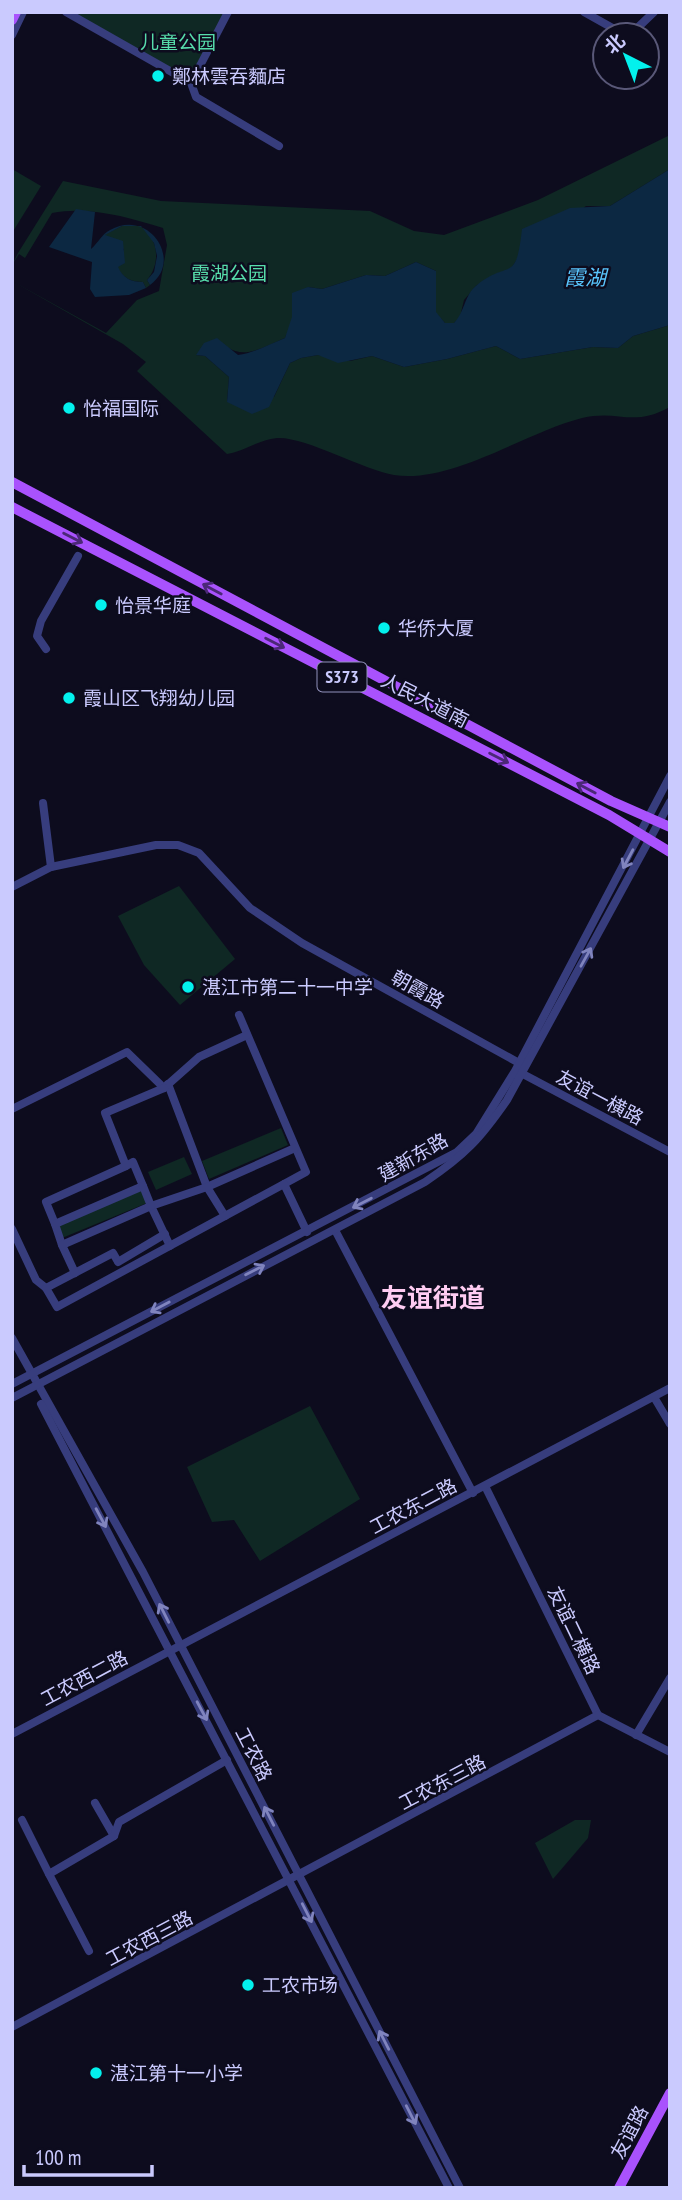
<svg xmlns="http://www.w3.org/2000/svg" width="682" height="2200" font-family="'PT Sans Narrow','Noto Sans SC',sans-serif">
<rect width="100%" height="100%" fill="#0d0c1e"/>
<g fill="#0f2824">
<path d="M66 12H228L191 83Z"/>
<path d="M670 135V169L610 206H586L519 256 511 269 477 285 464 300 460 317 454 323H445L436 313V271L416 262 385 276 366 275 322 289 308 287 285 338C265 346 246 360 227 347L196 355 205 356 229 377 227 402 274 397 290 363 301 358 318 355 350 361 372 356 404 367 447 359 496 346 520 359 593 347 618 348 633 336 670 325V407C632 428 619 409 582 418 526 432 452 484 394 475 364 470 304 436 277 438 258 440 245 451 227 454L137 371 146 362 123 344 12 281 106 333 137 300 159 291 167 245 163 228C127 217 89 206 52 213L25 258 19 254 12 265 18 253 63 181 161 201 370 211 414 231 444 235 538 200Z"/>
<path d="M12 169 41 186 12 233Z"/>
<path d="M122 226H140C159 238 161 264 147 280L150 285 146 288 143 282C131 282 123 278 117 267L124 249 104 235Z"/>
<path d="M179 886 235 959 180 1005 144 965 118 916Z"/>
<path d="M281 1128 288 1145 209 1179 202 1161Z"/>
<path d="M184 1157 192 1174 156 1190 148 1172Z"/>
<path d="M141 1189 147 1203 62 1238 56 1225Z"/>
<path d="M310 1406 360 1499 260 1561 234 1520 212 1522 187 1467Z"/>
<path d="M575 1820H591L588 1838 553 1879 535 1843Z"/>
</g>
<g fill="#0c2842">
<path d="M670 169V325L633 336 618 348 593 347 520 359 496 346 447 359 404 367 372 356 338 363 318 355 301 358 290 363 269 407 252 414 227 402 229 377 205 356 196 355 204 343 217 338 238 355C254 353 270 344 285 338L292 317V293L308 287 322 289 366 275 385 276 416 262 436 271V312L445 323H454C465 312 464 295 477 285 509 259 516 285 522 229L570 208 610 206Z"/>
<path d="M76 209 95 212 91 249C98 243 102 234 110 230 149 208 184 261 150 285L147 280 154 272 157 256 154 243 141 226H122L105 235 123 241 125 263 118 267C123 278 131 282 143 282L146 288 129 295 95 297 90 289 92 262 49 247Z"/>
</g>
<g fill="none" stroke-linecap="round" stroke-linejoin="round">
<g stroke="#373d7d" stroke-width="8">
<path d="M66 12 191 83 196 97 279 146"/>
<path d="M584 12 625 35"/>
<path d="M12 35 23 12"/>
<path d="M630 35 654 12"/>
<path d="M191 83 228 12"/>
<path d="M46 649 37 636 41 621 78 556"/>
<path d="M43 803 51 867"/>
<path d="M12 887 51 867 156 845H178L199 853 250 908 302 943 519 1063"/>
<path d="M239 1015 306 1172 284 1184"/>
<path d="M521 1073 670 1152"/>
<path d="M168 1084 207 1187 225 1216"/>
<path d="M12 1109 127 1052 164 1088 199 1057 247 1035"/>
<path d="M55 1224 46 1202 126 1166"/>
<path d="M12 1229 36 1280 46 1288"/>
<path d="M335 1230 473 1493"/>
<path d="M62 1245 55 1224 143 1186 133 1162 126 1166 105 1113 164 1088"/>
<path d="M170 1246 151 1206 207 1187 295 1148"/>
<path d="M117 1260 113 1253 46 1288 57 1307 284 1184 307 1232"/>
<path d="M118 1262 165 1234"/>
<path d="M75 1273 62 1245 151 1206 143 1186"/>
<path d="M12 1338 143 1572 460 2188"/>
<path d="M12 1384 457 1152 476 1134 515 1071 670 776"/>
<path d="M654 1397 670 1424"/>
<path d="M12 1398 425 1182C465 1155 480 1139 507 1100L670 802"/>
<path d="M41 1404 449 2188"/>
<path d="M485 1486 598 1715 670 1752"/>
<path d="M12 1734 670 1388"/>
<path d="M636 1735 670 1678"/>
<path d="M95 1803 114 1836"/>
<path d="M22 1820 49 1874 114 1836 119 1822 227 1760"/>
<path d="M49 1874 89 1951"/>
<path d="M12 2027 598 1715"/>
</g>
<g stroke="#a952fd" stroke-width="10">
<path d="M12 20 16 12"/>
<path d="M12 482 611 801 670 827"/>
<path d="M12 507 609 815 670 852"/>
<path d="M619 2188 670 2093"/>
</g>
</g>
<defs><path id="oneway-shaft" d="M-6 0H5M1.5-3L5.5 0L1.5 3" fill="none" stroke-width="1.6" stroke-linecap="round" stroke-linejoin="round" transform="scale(1.75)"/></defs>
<g stroke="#4b2877">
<use href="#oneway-shaft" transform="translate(73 538) rotate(27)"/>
<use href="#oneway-shaft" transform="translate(212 589) rotate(-152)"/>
<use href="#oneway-shaft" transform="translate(275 643) rotate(27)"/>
<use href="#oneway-shaft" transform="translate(499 758) rotate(27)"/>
<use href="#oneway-shaft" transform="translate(586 788) rotate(-152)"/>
</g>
<g stroke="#8084be">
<use href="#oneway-shaft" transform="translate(628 859) rotate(118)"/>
<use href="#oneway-shaft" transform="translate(586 957) rotate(-61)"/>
<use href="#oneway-shaft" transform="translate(362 1203) rotate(153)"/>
<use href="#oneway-shaft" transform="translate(255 1270) rotate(-27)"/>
<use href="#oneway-shaft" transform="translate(160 1307) rotate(152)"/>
<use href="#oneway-shaft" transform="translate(101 1518) rotate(62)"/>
<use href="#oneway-shaft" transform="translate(164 1613) rotate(-117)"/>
<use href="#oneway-shaft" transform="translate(202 1711) rotate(62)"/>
<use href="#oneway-shaft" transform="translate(269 1816) rotate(-117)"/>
<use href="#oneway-shaft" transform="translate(307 1913) rotate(63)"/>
<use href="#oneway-shaft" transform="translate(384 2040) rotate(-117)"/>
<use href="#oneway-shaft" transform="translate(411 2115) rotate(63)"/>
</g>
<g fill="#03f1ed" stroke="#0d0c1e" stroke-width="2.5">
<circle cx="158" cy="76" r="7"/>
<circle cx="69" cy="408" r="7"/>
<circle cx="101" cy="605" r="7"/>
<circle cx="384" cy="628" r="7"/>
<circle cx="69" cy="698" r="7"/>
<circle cx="188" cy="987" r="7"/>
<circle cx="248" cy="1985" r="7"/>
<circle cx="96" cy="2073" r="7"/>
</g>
<g text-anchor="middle" stroke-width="5" stroke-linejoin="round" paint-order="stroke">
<rect fill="#0d0c1e" stroke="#9191bb" stroke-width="2" x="317.5" y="662.5" width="49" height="29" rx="5"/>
<g font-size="18" font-weight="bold" fill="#cacafe">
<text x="342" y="683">S373</text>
</g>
<g font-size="19" fill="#57ddab" stroke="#0d0c1e">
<text x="178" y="49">儿童公园</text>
<text x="229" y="280">霞湖公园</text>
</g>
<g font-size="19" fill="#cacafe" stroke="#0d0c1e" text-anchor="start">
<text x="172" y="83">鄭林雲吞麵店</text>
<text x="83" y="415">怡福国际</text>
<text x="115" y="612">怡景华庭</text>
<text x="398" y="635">华侨大厦</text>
<text x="83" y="705">霞山区飞翔幼儿园</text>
<text x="202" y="994">湛江市第二十一中学</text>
<text x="262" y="1992">工农市场</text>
<text x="110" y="2080">湛江第十一小学</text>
</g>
<g font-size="19" fill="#cacafe" stroke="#0d0c1e">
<text transform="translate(425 700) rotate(27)" y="7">人民大道南</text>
<text transform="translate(418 989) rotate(29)" y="7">朝霞路</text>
<text transform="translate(600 1097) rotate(28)" y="7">友谊一横路</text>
<text transform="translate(413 1157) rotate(-30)" y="7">建新东路</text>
<text transform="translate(413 1506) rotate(-28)" y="7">工农东二路</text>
<text transform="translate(574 1630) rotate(64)" y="7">友谊二横路</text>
<text transform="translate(84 1678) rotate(-28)" y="7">工农西二路</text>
<text transform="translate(254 1754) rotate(63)" y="7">工农路</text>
<text transform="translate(442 1782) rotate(-28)" y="7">工农东三路</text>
<text transform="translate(149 1938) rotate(-28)" y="7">工农西三路</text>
<text transform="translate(629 2132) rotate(-62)" y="7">友谊路</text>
</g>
<g font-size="21" font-style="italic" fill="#59c5fd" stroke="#0d0c1e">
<text x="585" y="285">霞湖</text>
</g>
<g font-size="26" font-weight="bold" fill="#feccf2" stroke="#0d0c1e">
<text x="433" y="1307">友谊街道</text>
</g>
</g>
<rect width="682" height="2200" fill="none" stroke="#cacafe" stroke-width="28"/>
<g transform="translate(626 56) rotate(318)"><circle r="33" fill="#0d0c1e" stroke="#595878" stroke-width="2"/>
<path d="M0-5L12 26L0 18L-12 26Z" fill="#03f1ed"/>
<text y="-10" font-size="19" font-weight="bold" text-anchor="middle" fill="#cacafe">北</text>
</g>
<path d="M24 2165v10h128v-10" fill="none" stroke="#cacafe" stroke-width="3.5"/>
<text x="35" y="2165" font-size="21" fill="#cacafe" stroke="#0d0c1e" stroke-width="5" paint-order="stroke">100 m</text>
</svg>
